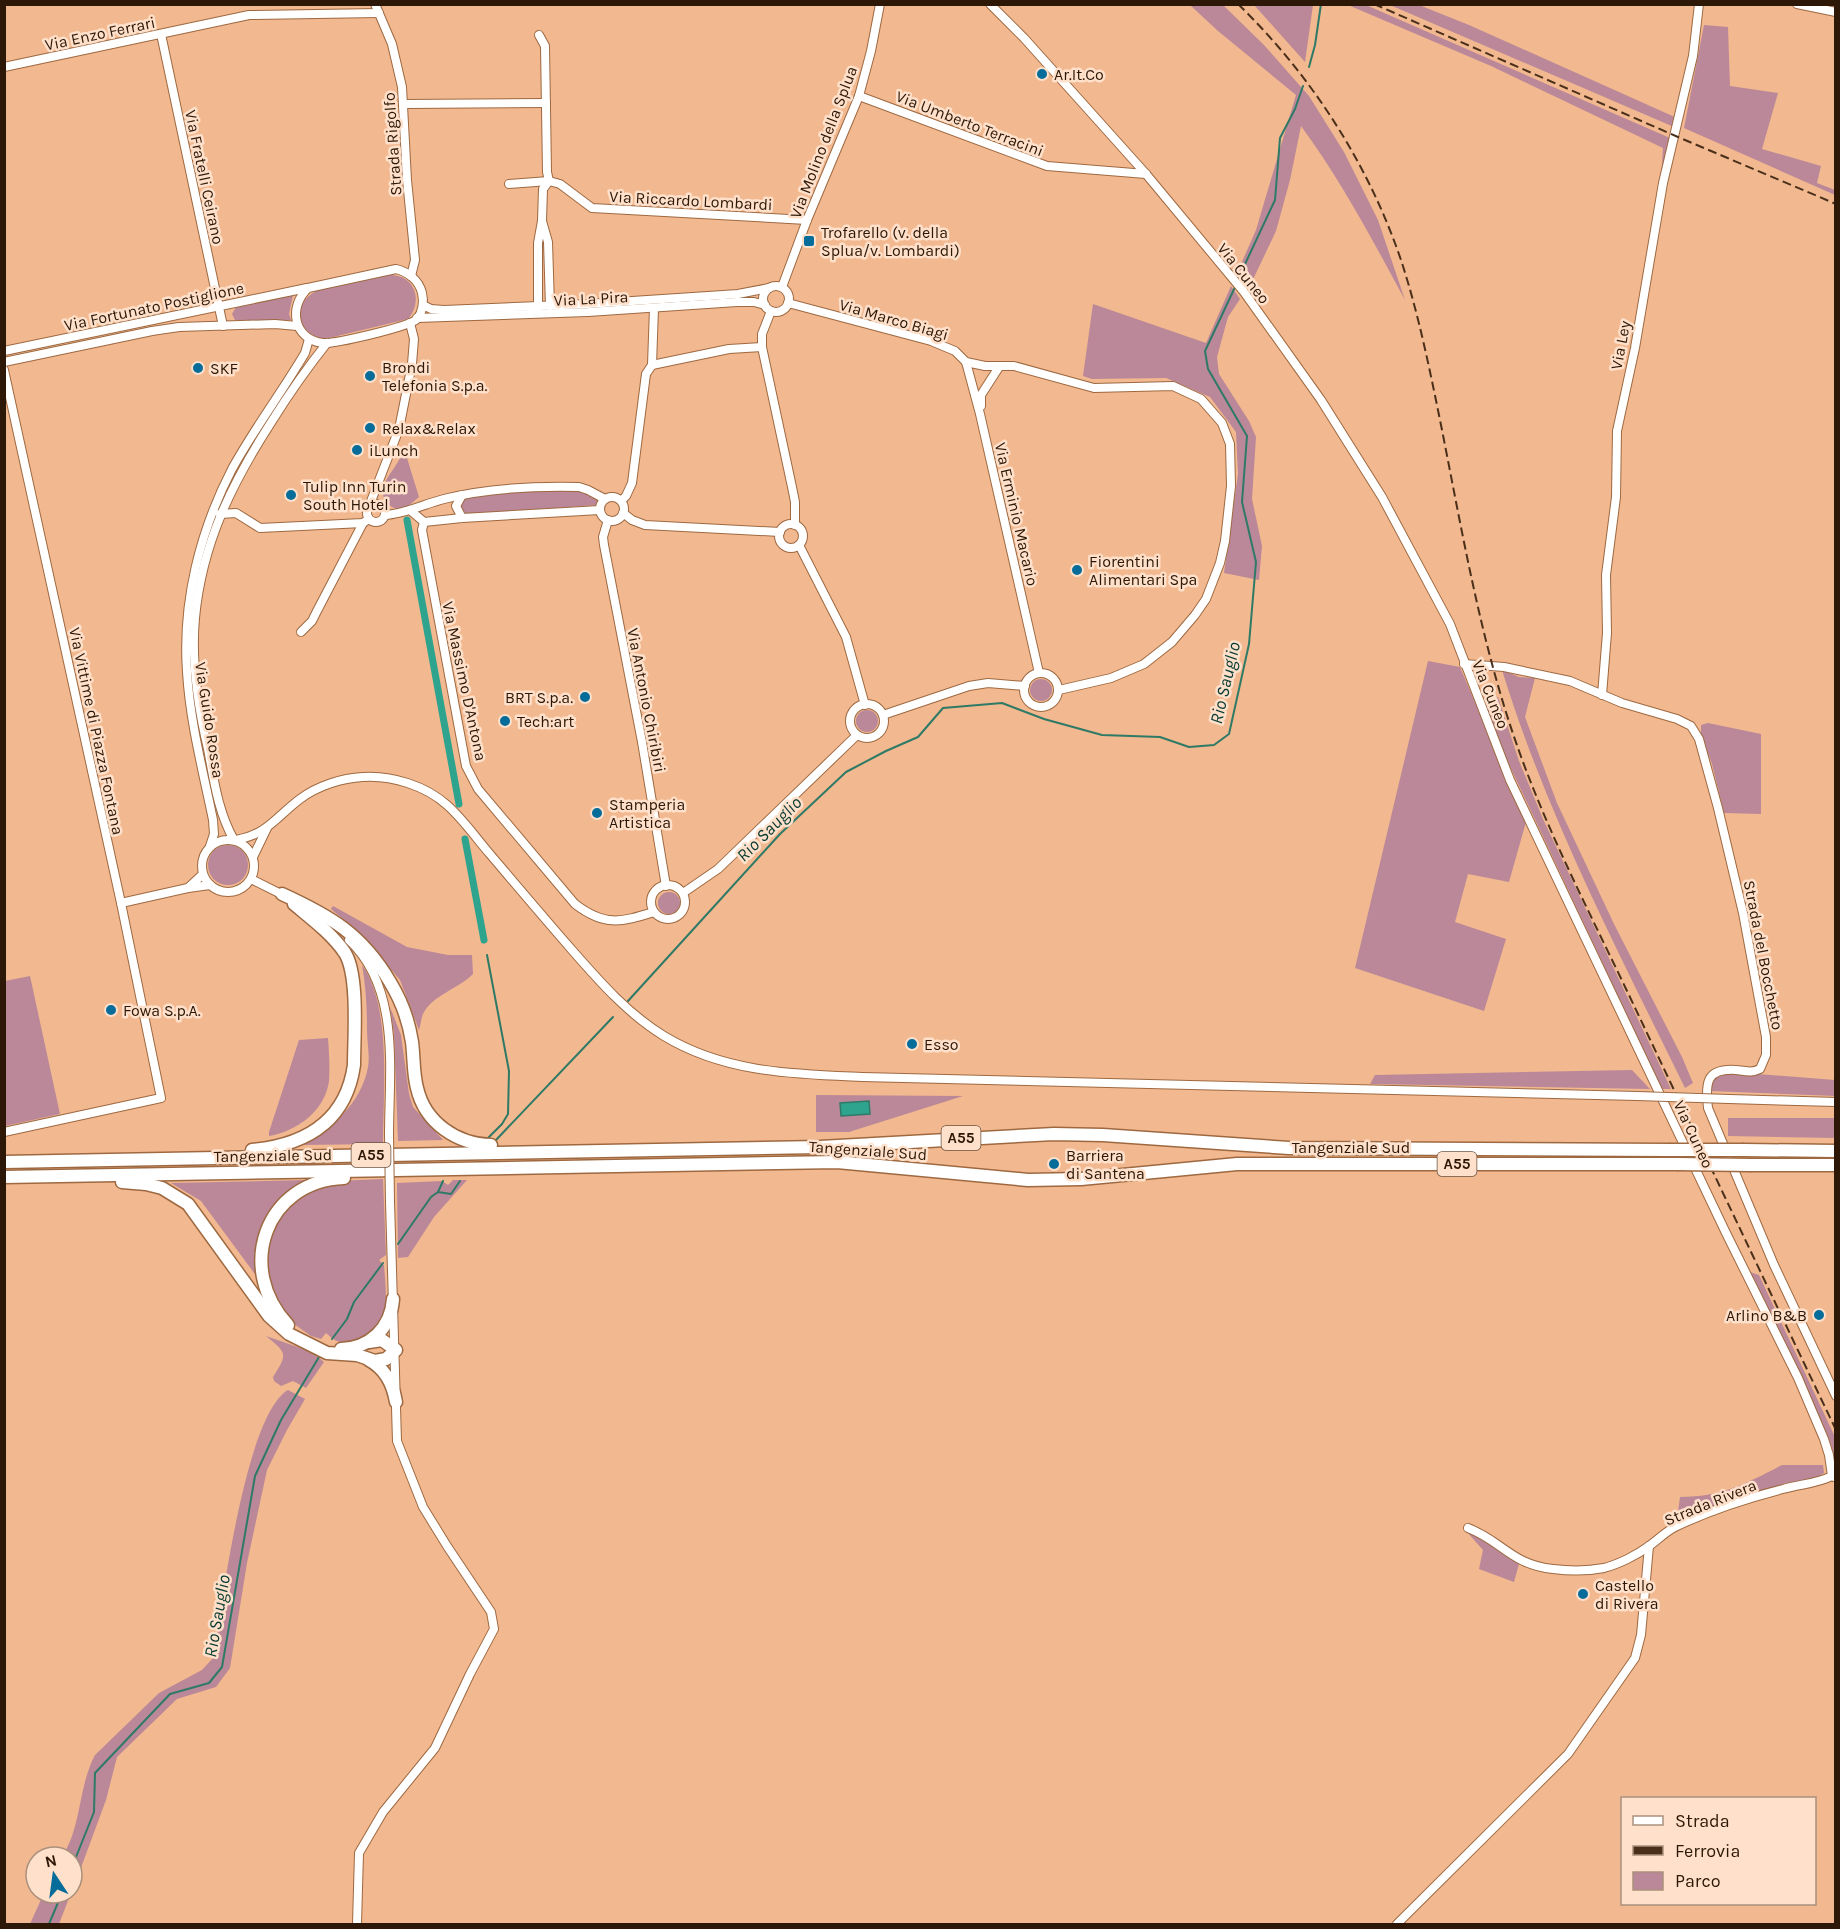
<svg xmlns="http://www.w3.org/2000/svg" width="1840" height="1929" font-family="Karla,sans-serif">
<rect width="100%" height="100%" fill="#f2b88f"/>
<g fill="#ba8899">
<path d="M1190 5H1223L1264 45 1309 96 1344 152 1378 220 1405 300C1373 241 1341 180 1301 126L1290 180 1276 231 1248 290 1237 273 1256 230 1296 95 1218 31Z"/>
<path d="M1253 5H1313L1305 62 1255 6Z"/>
<path d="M1348 5H1366L1670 138 1661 180 1663 148 1491 66Z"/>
<path d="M1390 5H1419L1469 25 1677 118 1674 127Z"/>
<path d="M1704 25 1728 27 1730 86 1778 93 1762 149 1821 166 1817 183 1835 190V195L1684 128Z"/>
<path d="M390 275C416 275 423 302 408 319L325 339C293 334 291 300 321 289Z"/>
<path d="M1231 286 1240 299 1228 317 1217 357 1219 374 1249 421 1256 437 1252 499 1262 546 1259 580 1224 573 1238 474 1236 432 1210 397 1166 378 1092 379 1083 376 1093 304 1206 343Z"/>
<path d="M293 295 289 314 291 320 239 321 235 320 232 314 236 307Z"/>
<path d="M400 458H407L419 497C407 506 403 516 386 503 376 485 393 473 400 458Z"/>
<path d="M565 489 581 492 598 498V505L466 514 459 508 464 498 500 492Z"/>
<path d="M1428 661 1460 667 1526 822 1509 882 1468 874 1455 922 1506 939 1484 1011 1355 968Z"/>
<path d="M1502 670 1519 677 1535 678 1525 717 1557 803 1614 924 1682 1057 1693 1083 1685 1088C1618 951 1547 816 1502 670Z"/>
<circle cx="1041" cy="690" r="11"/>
<path d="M1498 697 1519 761 1543 819 1671 1089H1662L1505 756 1484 701Z"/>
<circle cx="867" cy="721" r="11"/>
<path d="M1708 723 1761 734V814L1724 813 1712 764 1701 735V725Z"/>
<circle cx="228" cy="865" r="20"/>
<circle cx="669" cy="903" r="11"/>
<path d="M333 906 407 947 448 955H472L473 974C458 989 435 994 424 1012 421 1017 421 1024 419 1030L400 980 361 934 331 909Z"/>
<path d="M362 965C392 1006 383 1094 383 1144L300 1145C331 1128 361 1105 368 1067 370 1056 367 1042 367 1030 367 1009 366 987 362 965Z"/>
<path d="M30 976 60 1114 5 1126V981Z"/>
<path d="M390 1007 401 1035 409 1094 413 1107 443 1140 398 1141 394 1034Z"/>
<path d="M328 1038C329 1052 330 1067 329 1081 325 1111 297 1131 269 1136V1132L299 1040Z"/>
<path d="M1632 1070 1650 1089 1370 1084 1375 1075Z"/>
<path d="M1731 1072 1835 1080V1096L1710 1091 1712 1079Z"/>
<path d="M816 1095 963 1096 849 1132H816Z"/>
<path d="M1728 1118H1835V1138L1728 1136Z"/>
<path d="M383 1179 386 1255 379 1260 384 1265C385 1281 388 1301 383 1316 378 1331 353 1348 337 1341 333 1340 329 1335 326 1333L321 1339 311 1336 294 1324 283 1312 266 1276 269 1235 279 1215 305 1191 335 1181Z"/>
<path d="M309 1180 310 1181 278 1205 260 1281 201 1201 171 1183Z"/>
<path d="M453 1180H467L434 1217 408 1257 398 1258 397 1183 442 1181 448 1185Z"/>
<path d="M1750 1272 1759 1275 1835 1437V1465L1832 1447 1803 1379Z"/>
<path d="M266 1336 312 1352 324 1362 306 1388 293 1381 281 1386 274 1381 273 1377C288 1354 287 1353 266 1336Z"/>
<path d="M288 1390 305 1399 287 1430 267 1470 247 1563 230 1668 216 1687 177 1699 117 1757 106 1800 72 1892V1857H62C82 1826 78 1787 95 1755L159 1693 202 1670 213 1658C222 1606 245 1415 288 1390Z"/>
<path d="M1782 1465H1823L1824 1473 1811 1481 1786 1483 1677 1520 1680 1497C1721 1497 1746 1484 1782 1465Z"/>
<path d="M1467 1532 1481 1537 1519 1564 1514 1582 1479 1569 1483 1550Z"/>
<path d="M44 1893H71L59 1924H30Z"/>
</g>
<path fill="#2ea48e" stroke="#2e7a66" stroke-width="1.5" d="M869 1101 870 1114 841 1116 840 1103Z"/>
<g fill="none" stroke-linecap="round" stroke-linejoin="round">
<g stroke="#2e7a66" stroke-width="2">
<path d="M1309 67 1315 45 1321 4"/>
<path d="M1238 279 1275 200 1280 138 1295 109 1303 86"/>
<path d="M628 1001 780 834 846 772 886 751 918 737 943 708 1002 703 1044 719 1102 735 1160 737 1189 747 1214 745 1229 734 1249 644 1256 562 1242 502 1247 436 1208 369 1205 351 1236 285"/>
<path d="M486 1140 502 1124 508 1114 509 1071 487 955"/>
<path d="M495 1141 613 1017"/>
<path d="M438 1192 443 1181"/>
<path d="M398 1244 431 1197 438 1192 451 1194 460 1181"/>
<path d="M332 1339 347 1319 354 1302 383 1263"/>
<path d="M72 1867 94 1812 95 1773 170 1694 209 1683 222 1667 255 1476 281 1420 319 1357"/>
<path d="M49 1924 62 1893"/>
</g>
<g stroke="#2ea48e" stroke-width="7">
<path d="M407 520 459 804"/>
<path d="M465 839 484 940"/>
</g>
<g stroke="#9e6941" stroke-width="10">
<g id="minor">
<path d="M375 4 392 44 402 87 407 180 415 260 411 276"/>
<path d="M990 4 1024 38 1146 174 1244 292 1321 400 1382 497 1450 624 1510 780 1726 1233 1798 1378 1824 1439 1829 1455 1832 1476"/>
<path d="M1797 4 1836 12"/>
<path d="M161 34 223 326"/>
<path d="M539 35 545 46 547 172 549 181 543 189 542 221"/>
<path d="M4 67 249 15 379 13"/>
<path d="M859 96 1047 166 1146 174"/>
<path d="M403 104 546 103"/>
<path d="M509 184 549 181 560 184 592 208 807 220"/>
<path d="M396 269C408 272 419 280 422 293 424 301 423 312 417 319 409 327 334 344 323 343 293 339 288 307 308 288Z"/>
<circle cx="776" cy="299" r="13"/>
<path d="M782 287 807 220 859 96 871 51 880 4"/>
<path d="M788 303 931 341 955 351 966 362 985 366H1014L1094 388 1173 386 1201 399 1222 423 1230 444 1231 486 1225 541 1220 563 1206 599 1195 615 1172 642 1144 664 1111 678 1059 690"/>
<path d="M423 305 431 309 444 310 587 304 738 294 769 288"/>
<path d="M538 307V243L542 221 548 242 550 306"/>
<path d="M771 311 762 334V347L792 487 795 502V525"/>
<path d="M417 318 588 312 737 302H754L765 305"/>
<path d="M4 351 307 288"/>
<path d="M4 362 152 331 179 327 275 324 297 326"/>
<path d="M966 362 980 414 1039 673"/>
<path d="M652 365 654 308"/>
<path d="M4 370 121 903 161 1098 4 1132"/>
<path d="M981 406V395L999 367"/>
<circle cx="612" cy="509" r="12"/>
<path d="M621 501 626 496 632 483 646 374 652 365 729 349 762 347"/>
<circle cx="376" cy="513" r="9"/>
<path d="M368 509 399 429 412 364 414 339 410 323"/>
<path d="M410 510 424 522 462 518 600 510"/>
<path d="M623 513 632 520 645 525 780 532"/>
<path d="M220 514 236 513 260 528 363 523 369 519"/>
<path d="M385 515C405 514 424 504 444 499 487 488 534 486 579 487L588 490 605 499"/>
<path d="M462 518 456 506 462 495"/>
<path d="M608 520 603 537 604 545 642 742 666 886"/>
<path d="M424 522 422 530 466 766 478 789 575 904C605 927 621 922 654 912"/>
<circle cx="791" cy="536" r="12"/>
<path d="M799 545 846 637 865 705"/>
<path d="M301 632 312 621 317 611 363 523"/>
<path d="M1464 664 1504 667 1570 681 1622 703 1677 719 1691 726 1699 739 1718 808 1743 913 1766 1037V1055L1760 1069C1752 1073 1745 1071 1736 1070 1706 1068 1705 1083 1708 1108L1774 1265 1836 1396"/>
<circle cx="1041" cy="690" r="17"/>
<path d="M1602 695 1607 633 1606 575 1616 497 1617 431 1635 348 1663 183 1693 56 1699 4"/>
<circle cx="867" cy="721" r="17"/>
<path d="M883 715 969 686 988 683 1025 686"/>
<circle cx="228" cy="866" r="26"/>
<path d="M234 840C218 812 214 780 208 749 198 707 191 661 195 618 202 543 232 483 272 421 289 394 307 368 327 343"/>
<path d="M236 840C268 834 276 817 300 799 317 786 342 778 363 777 392 775 426 786 447 805 463 819 476 838 489 853 517 886 544 918 572 950 600 982 628 1014 664 1036 725 1073 794 1074 862 1077L1637 1096"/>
<path d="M210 846 214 834 213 820C203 771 190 722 187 672 182 602 200 531 232 469 254 429 282 392 305 353L309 339"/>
<path d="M253 857 267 828"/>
<path d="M202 875 188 888 210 885"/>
<path d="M251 879 285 896"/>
<circle cx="668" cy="902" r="17"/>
<path d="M683 893 718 869 857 735"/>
<path d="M121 903 188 888"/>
<path d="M349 940C401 989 389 1071 389 1135"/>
<path d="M1729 1099 1836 1102"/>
<path d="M1468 1528C1502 1541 1512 1565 1553 1569 1569 1571 1588 1571 1604 1568 1619 1564 1637 1555 1649 1546 1658 1540 1665 1532 1675 1527 1708 1511 1748 1498 1783 1489 1800 1484 1816 1484 1832 1476L1834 1477"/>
<path d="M357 1924 359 1853 383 1812 435 1748 470 1674 494 1629 491 1612 447 1546 423 1507 397 1441 390 1202"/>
<path d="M1397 1924 1568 1754 1635 1658 1641 1635 1649 1546"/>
</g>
</g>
<g stroke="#9e6941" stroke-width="15">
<g id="highway">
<path d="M282 894C330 916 362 934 390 982 401 1000 409 1022 412 1042 414 1057 413 1073 417 1088 425 1123 457 1144 491 1145"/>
<path d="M252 1150C305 1145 346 1122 354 1065 354 1037 359 976 345 953 332 934 312 919 294 904"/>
<path d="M1744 1150 1836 1151"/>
<path d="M4 1162 820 1147 1054 1134 1103 1135 1289 1148 1669 1150"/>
<path d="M1751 1165H1836"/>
<path d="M4 1177 837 1162 1028 1180 1081 1179 1237 1164H1677"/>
<path d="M122 1182 146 1184 162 1188 188 1204 269 1316 289 1334 327 1353 357 1355 375 1361 386 1359 396 1350 382 1340 369 1342"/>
<path d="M288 1325C235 1269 265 1181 344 1178"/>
<path d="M341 1349C370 1348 391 1328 393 1299"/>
<path d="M369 1360C386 1369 393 1384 396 1402"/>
</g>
</g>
<use href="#minor" stroke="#fff" stroke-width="8"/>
<use href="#highway" stroke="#fff" stroke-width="12"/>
<g stroke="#4a301b" stroke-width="2" stroke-dasharray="9 4.5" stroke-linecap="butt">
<path d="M1238 4C1311 75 1368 163 1401 260 1418 312 1429 366 1440 420 1463 535 1482 652 1523 762 1555 848 1598 929 1637 1012 1703 1151 1769 1290 1836 1430"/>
<path d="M1374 4 1678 137 1836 204"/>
</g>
<g stroke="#9e6941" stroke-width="10" stroke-linecap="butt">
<g id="minor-bridge">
<path d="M1637 1096 1729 1099"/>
<path d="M389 1135 390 1202"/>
</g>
</g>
<g stroke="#9e6941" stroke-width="15" stroke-linecap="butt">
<g id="highway-bridge">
<path d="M1669 1150H1744"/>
<path d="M1677 1164 1751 1165"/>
</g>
</g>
<use href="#minor-bridge" stroke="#fff" stroke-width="8"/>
<use href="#highway-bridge" stroke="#fff" stroke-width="12"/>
</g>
<g fill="#066c99" stroke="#fee0cb" stroke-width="2">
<circle cx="1042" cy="74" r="6"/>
<rect x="803" y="235" width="12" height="12" rx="3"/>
<circle cx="198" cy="368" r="6"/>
<circle cx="370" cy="376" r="6"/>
<circle cx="370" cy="428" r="6"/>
<circle cx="357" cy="450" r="6"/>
<circle cx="291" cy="495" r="6"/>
<circle cx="1077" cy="570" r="6"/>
<circle cx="585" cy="697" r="6"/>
<circle cx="505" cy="721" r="6"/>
<circle cx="597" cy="813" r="6"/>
<circle cx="111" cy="1010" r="6"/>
<circle cx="912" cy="1044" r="6"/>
<circle cx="1054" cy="1164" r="6"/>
<circle cx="1819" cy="1315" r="6"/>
<circle cx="1583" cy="1594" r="6"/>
</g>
<g text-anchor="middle" stroke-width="5" stroke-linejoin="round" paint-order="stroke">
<g fill="#fee0cb" stroke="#6c5442" stroke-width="1.5">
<rect x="941.5" y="1126" width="39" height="24" rx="4.5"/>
<rect x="351.5" y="1143" width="39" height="24" rx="4.5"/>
<rect x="1437.5" y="1152" width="39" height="24" rx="4.5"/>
</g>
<g font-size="15" font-weight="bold" fill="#2d1807">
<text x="961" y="1143">A55</text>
<text x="371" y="1160">A55</text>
<text x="1457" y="1169">A55</text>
</g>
<g font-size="16" fill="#2d1807" stroke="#fee0cb">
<text transform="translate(100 33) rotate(-12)" y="6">Via Enzo Ferrari</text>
<text transform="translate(970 123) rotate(21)" y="6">Via Umberto Terracini</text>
<text transform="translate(823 142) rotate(-69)" y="6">Via Molino della Splua</text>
<text transform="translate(392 144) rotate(-94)" y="6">Strada Rigolfo</text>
<text transform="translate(205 177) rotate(78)" y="6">Via Fratelli Ceirano</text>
<text transform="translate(691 200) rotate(3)" y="6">Via Riccardo Lombardi</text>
<text transform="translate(1244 273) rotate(51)" y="6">Via Cuneo</text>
<text transform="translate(591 298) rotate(-3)" y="6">Via La Pira</text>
<text transform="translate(154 306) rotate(-12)" y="6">Via Fortunato Postiglione</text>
<text transform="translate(894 319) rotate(16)" y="6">Via Marco Biagi</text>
<text transform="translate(1620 345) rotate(-79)" y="6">Via Ley</text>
<text transform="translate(1017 514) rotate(77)" y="6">Via Erminio Macario</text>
<text transform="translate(465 681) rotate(78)" y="6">Via Massimo D'Antona</text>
<text transform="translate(1491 694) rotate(68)" y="6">Via Cuneo</text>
<text transform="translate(647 700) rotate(79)" y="6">Via Antonio Chiribiri</text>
<text transform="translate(210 720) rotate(81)" y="6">Via Guido Rossa</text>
<text transform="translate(97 731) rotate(78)" y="6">Via Vittime di Piazza Fontana</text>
<text transform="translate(1764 955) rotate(79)" y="6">Strada del Bocchetto</text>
<text transform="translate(1694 1134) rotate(65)" y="6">Via Cuneo</text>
<text x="1351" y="1153">Tangenziale Sud</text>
<text transform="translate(868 1150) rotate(4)" y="6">Tangenziale Sud</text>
<text transform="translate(273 1155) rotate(-1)" y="6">Tangenziale Sud</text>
<text transform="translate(1710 1502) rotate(-22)" y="6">Strada Rivera</text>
</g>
<g font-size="16" fill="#2d1807" stroke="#fee0cb" text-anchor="start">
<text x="1054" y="80">Ar.It.Co</text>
<text x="821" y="238">Trofarello (v. della<tspan x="821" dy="18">Splua/v. Lombardi)</tspan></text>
<text x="382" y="373">Brondi<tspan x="382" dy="18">Telefonia S.p.a.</tspan></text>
<text x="210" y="374">SKF</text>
<text x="382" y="434">Relax&amp;Relax</text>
<text x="369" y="456">iLunch</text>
<text x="303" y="492">Tulip Inn Turin<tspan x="303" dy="18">South Hotel</tspan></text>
<text x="1089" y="567">Fiorentini<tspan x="1089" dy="18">Alimentari Spa</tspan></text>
<text x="573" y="703" text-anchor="end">BRT S.p.a.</text>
<text x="517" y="727">Tech:art</text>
<text x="609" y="810">Stamperia<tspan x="609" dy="18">Artistica</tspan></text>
<text x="123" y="1016">Fowa S.p.A.</text>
<text x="924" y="1050">Esso</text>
<text x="1066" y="1161">Barriera<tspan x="1066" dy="18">di Santena</tspan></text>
<text x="1807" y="1321" text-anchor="end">Arlino B&amp;B</text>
<text x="1595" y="1591">Castello<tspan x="1595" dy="18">di Rivera</tspan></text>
</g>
<g font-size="18" font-style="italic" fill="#083c33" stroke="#fee0cb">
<text transform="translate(1225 683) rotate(-77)" y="6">Rio Sauglio</text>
<text transform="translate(769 829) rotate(-45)" y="6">Rio Sauglio</text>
<text transform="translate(217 1616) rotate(-80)" y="6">Rio Sauglio</text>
</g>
</g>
<rect width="1840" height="1929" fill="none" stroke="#2d1807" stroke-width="12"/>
<rect x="1621" y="1797" width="195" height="108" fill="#fee0cb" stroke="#aa907d" stroke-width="1.5"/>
<rect x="1633" y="1816" width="30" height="9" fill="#ffffff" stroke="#aa907d" stroke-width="1.5"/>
<text x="1675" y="1827" font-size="18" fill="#2d1807">Strada</text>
<rect x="1633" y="1846" width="30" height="9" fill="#4a301b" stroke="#aa907d" stroke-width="1.5"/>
<text x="1675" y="1857" font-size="18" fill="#2d1807">Ferrovia</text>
<rect x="1633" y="1872" width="30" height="18" fill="#ba8899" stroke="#aa907d" stroke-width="1.5"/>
<text x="1675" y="1887" font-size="18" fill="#2d1807">Parco</text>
<g transform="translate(54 1875) rotate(347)"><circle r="28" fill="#fee0cb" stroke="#aa907d" stroke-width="1.5"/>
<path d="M0-4.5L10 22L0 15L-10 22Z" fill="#066c99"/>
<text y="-9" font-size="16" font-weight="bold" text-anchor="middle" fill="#2d1807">N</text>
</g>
</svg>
